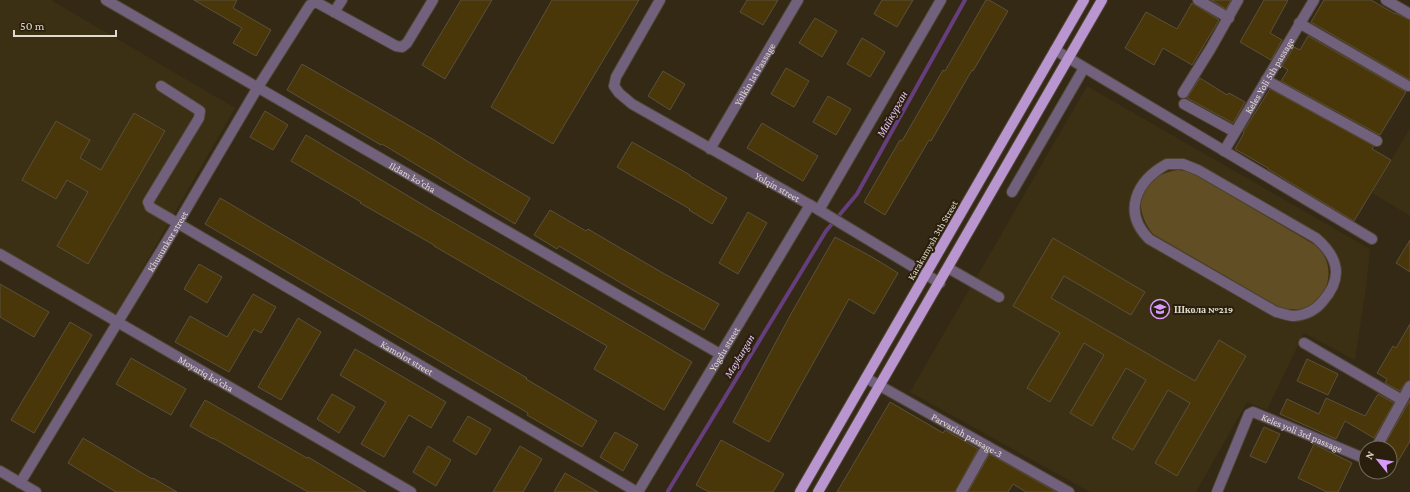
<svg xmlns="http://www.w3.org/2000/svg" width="1410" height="492" font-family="'Crimson Pro',serif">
<rect width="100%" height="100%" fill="#332915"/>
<g fill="#3b2f14">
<path d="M0 0H51L235 108 115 316 0 249Z"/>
<path d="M1087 86 1370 249 1366 288 1355 360 1304 333 1267 410 1247 402 1196 492H1090L910 392Z"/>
<path d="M1410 128V216L1372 193Z"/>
</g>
<path fill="#624e24" d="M1178 170 1189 171 1315 245C1318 248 1321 251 1323 254 1336 274 1325 304 1301 309 1293 310 1287 309 1279 307L1153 234C1130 206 1141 175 1178 170Z"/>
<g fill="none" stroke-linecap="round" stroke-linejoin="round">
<path stroke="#663e7c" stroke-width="4" d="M668 491 826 231 857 194 965 0"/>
</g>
<g fill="#49370a" stroke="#5b503b">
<path d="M194 0H237L233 8 271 30 256 56 233 43 242 28Z"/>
<path d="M461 0H492L445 79 422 65Z"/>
<path d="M552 0H639L553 144 491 107Z"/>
<path d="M747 0H778L763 25 740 12Z"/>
<path d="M882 0H913L897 27 874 14Z"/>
<path d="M986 0H989L1008 11 973 71 972 70 931 141 929 140 885 215 864 202 900 140 902 141 943 70 945 71Z"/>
<path d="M1211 0H1231L1226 9Z"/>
<path d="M1264 0H1288L1270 33 1282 40 1271 60 1240 42Z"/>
<path d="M1324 0H1371L1395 14V13L1410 20V80L1311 22Z"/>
<path d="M1192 3 1219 20 1192 65 1163 48 1154 65 1125 48 1146 12 1177 29Z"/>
<path d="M815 18 837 31 822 57 799 43Z"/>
<path d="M1308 36 1406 92 1380 135 1281 81 1288 70 1282 66 1294 47 1300 50Z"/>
<path d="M862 38 885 52 870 77 847 64Z"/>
<path d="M302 64 434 140 467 161 530 198 515 224 382 144 381 145 287 90Z"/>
<path d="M786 68 809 81 794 107 771 94Z"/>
<path d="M663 71 685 84 670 110 648 96Z"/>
<path d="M1200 78 1227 95 1229 93 1245 102 1233 123 1187 98Z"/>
<path d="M1270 89 1374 146 1372 149 1391 160 1354 221 1268 169V168L1235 149 1244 133 1243 132Z"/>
<path d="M828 96 851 109 836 135 813 122Z"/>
<path d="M265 111 288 125 273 150 250 137Z"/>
<path d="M134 113 165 131 88 264 57 246 88 192 67 180 56 199 22 180 56 121 90 140 80 158 101 170Z"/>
<path d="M762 123 818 156 803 181 747 148Z"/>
<path d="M306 135 435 212 556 282 692 362 664 410 594 369 607 346 434 246V245L360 203 361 202 291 161Z"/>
<path d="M632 142 690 175V176L727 198 712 224 689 210 690 209 617 167Z"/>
<path d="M220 198 527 378 526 379 597 421 582 447 527 415 528 413 205 224Z"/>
<path d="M550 210 586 231 588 229 661 272 719 304 704 330 631 289 559 246 557 249 534 235Z"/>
<path d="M748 212 767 223 738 274 719 263Z"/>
<path d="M835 237 872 257 898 273 874 314 849 299 769 442 733 422 792 312Z"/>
<path d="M1053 238 1145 292 1131 315 1064 276 1051 298 1195 381 1219 340 1246 356 1177 476 1155 463 1190 403 1168 390 1133 450 1112 438 1146 380 1126 368 1092 426 1070 413 1104 355 1084 343 1050 402 1027 388 1060 333 1013 306Z"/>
<path d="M1410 240V272L1396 263Z"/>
<path d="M199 264 222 277 207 303 184 289Z"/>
<path d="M0 284 49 312 34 337 0 317Z"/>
<path d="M253 294 276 307 261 333 254 329 229 372 175 342 190 316 227 337Z"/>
<path d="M298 318 321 332 281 400 258 387Z"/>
<path d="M70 322 92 335 34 433 11 420Z"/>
<path d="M1410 324V380L1405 383 1400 391 1385 383 1387 379 1377 373 1393 346 1396 348Z"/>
<path d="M355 349 446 402 431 428 409 415 384 457 361 444 386 402 340 375Z"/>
<path d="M131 358 186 389 171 415 116 384Z"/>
<path d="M1307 359 1338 374 1328 395 1297 381Z"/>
<path d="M332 394 355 407 339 433 317 419Z"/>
<path d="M1378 394 1394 403 1374 438 1345 421 1336 439 1280 414 1287 399 1319 414 1326 398 1365 416Z"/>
<path d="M205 400 307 458 308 457 366 492H308L213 438V439L190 426Z"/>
<path d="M1410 400V441L1390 475V447L1385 444Z"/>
<path d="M890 402 943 433 945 430 978 449 955 492H837Z"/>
<path d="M468 416 491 429 476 455 453 441Z"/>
<path d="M1264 427 1280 434 1266 463 1250 456Z"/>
<path d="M615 432 638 445 623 471 600 457Z"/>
<path d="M83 438 152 479 153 478 177 492H116L68 463Z"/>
<path d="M721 440 784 474 773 492H709L696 485Z"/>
<path d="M1314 444 1352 463 1338 492H1327L1298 478Z"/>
<path d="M428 446 451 460 436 486 413 472Z"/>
<path d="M520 446 542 459 523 492H493Z"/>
<path d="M989 455H991L1056 492H1026L1013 484 1008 492H968Z"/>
<path d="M565 473 598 492H554Z"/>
</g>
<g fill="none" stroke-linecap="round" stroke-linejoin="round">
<g stroke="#4f4532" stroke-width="12">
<g id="minor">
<path id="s1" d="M106 0 720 354"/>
<path id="s2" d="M660 0 616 77 614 86 619 93 632 104 819 210 940 283"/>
<path d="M1198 0 1229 18"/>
<path d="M1386 0 1410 14"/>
<path d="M334 12 342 0"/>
<path d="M1299 23 1408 86"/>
<path d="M1055 50 1372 239"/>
<path d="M1266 80 1377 141"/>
<path id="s3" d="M161 86 200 111 199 118 148 202 150 207 637 492"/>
<path d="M1183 93 1211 48 1238 0"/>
<path d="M1184 104 1235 132"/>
<path id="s4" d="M710 149 798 0"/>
<path id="s5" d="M1224 151 1314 0"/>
<path d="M1167 164H1183L1198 170 1316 238C1338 257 1344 277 1323 301 1316 310 1306 315 1294 316 1288 316 1282 313 1276 312L1149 239C1122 212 1136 181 1167 164Z"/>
<path d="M1012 192 1084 68"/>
<path d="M819 210 941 0"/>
<path id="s6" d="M0 254 411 492"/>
<path d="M948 268 999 297"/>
<path d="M1304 343 1402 400"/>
<path id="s7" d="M866 378 1069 492"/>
<path d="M1376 448 1410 386"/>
<path d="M0 471 36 492"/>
<path id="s8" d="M20 483 178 223 258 87 310 5 316 2 396 46 402 47 407 43 433 0"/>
<path id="s9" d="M638 492 810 205"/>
<path d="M961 492 987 446"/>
<path id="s10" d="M1217 492 1249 414 1253 412 1366 459"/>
</g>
</g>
<g stroke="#4f4532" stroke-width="12">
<g id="major">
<path d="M800 492 1084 0"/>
<path d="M818 492 1102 0"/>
</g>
</g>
<use href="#minor" stroke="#72617d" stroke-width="10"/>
<use href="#major" stroke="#ba96d0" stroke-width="10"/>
</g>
<defs>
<g id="school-ring" transform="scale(1)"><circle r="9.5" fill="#291f0c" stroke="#d69bfa" stroke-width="1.5"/><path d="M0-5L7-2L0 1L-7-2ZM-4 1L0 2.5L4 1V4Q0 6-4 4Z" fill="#d69bfa"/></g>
</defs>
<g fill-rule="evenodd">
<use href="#school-ring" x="1160" y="309"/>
</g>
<g text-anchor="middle" stroke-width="4" stroke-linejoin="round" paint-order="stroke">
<g font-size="10" fill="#e0dacd" stroke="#291f0c">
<text dy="4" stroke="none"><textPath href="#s4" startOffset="87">Yolkin 1st Passage</textPath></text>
<text dy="4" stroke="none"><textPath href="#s5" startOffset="88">Keles Yoli 5th passage</textPath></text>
<text dy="4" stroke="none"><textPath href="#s1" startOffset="354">Ildam ko'cha</textPath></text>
<text dy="4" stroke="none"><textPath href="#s2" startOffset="291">Yolqin street</textPath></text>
<text transform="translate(932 240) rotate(-60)" y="4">Karakamysh 3th Street</text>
<text dy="4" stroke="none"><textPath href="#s8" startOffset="283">Khusunkor street</textPath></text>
<text dy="4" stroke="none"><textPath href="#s9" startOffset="167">Yogdu street</textPath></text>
<text dy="4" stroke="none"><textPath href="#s3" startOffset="455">Kamolot street</textPath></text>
<text dy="4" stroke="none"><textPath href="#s6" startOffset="238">Moyariq ko'cha</textPath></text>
<text dy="4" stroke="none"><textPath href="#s10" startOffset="142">Keles yoli 3rd passage</textPath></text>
<text dy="4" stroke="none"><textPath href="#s7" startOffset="116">Parvarish passage-3</textPath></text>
</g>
<g font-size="10" font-weight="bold" fill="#e0dacd" stroke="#291f0c" text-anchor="start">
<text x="1174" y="313">Школа №219</text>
</g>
<g font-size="11" font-style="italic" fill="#e9c7fe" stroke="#291f0c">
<text transform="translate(892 114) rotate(-61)" y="4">Майкурган</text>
<text transform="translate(739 356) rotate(-59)" y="4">Maykurgan</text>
</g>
</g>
<g transform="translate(1378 460) rotate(300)"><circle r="19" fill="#291f0c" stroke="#726a59"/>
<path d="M0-3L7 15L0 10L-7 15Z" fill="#d69bfa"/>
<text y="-6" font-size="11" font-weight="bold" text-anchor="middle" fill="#e0dacd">N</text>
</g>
<path d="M14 30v6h102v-6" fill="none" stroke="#e0dacd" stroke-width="2"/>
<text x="20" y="30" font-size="12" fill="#e0dacd" stroke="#291f0c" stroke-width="3" paint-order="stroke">50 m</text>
</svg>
